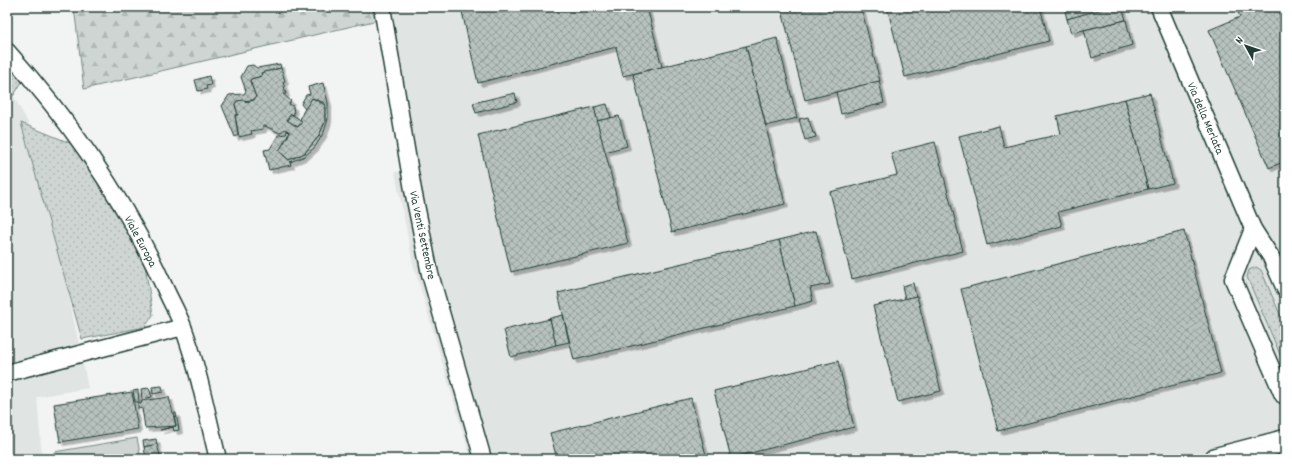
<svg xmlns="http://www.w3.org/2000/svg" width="1292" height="466" font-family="Dekko,sans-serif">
<defs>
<pattern id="grass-dots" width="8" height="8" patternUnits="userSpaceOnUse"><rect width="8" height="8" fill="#ced5d3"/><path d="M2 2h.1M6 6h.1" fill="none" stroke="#b0b8b6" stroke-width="1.8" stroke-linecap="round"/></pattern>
<pattern id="forest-firs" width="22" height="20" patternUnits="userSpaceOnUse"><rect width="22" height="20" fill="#ced5d3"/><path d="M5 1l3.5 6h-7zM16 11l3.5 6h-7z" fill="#b0b8b6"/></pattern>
<pattern id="building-cross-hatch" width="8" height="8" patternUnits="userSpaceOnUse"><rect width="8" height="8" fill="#b7c1bd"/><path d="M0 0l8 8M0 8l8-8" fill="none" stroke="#949e9a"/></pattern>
<filter id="shadow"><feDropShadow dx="3.5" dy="3.5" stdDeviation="0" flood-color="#0004"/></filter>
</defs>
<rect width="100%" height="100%" fill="#f2f3f3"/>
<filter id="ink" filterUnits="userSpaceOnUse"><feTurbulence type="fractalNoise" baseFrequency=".025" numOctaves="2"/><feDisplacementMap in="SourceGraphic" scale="8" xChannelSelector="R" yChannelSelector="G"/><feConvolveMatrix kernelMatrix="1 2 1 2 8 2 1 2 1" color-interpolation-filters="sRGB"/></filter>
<g filter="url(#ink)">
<g fill="#e0e4e3">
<path d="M375 7H1285V433L1184 459H471L413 263 395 172 403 171Z"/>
<path d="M10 89 35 136 88 388 37 397 42 459H7V90Z"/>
</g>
<g fill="url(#grass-dots)" stroke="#768984">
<path d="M7 62 23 80 14 95 7 97Z"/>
<path d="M21 123 75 145 144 259 153 315 145 327 82 339Z"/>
<path d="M1256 267 1261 270 1285 326V366L1247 277 1249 270Z"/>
</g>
<path fill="url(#forest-firs)" stroke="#768984" d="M74 7H375L378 20 84 89Z"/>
<path fill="#ced5d3" stroke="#768984" d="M137 438 141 459H55L54 452Z"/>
<g fill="url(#building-cross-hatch)" stroke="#1f3d34" filter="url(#shadow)">
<path d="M461 7H647L662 67 623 76 616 47 478 83Z"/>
<path d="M781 7H861L880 81 805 100Z"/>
<path d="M887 7H1040L1049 41 905 77Z"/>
<path d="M1064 7H1103V10L1067 19Z"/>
<path d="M1122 7 1126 20 1071 33 1067 19 1109 7Z"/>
<path d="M1236 7H1285V161L1269 168 1209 30 1240 17Z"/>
<path d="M1126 20 1132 45 1092 58 1084 30Z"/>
<path d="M777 38 797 118 766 126 746 46Z"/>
<path d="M746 46 785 204 672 232 633 74Z"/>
<path d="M280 64 281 68 261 73 262 76 251 79 250 81 256 97 254 100 237 101 235 104 238 115H235L238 135 235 137 222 106 229 95 244 94 246 91 241 77 247 66 253 65 257 68Z"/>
<path d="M281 68 285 81 283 82 286 94H283L291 101 289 104 293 106 294 114V115L291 114 287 120 298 127 302 121 300 120 303 112 312 98 325 105V122L319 136 305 153 289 160 279 151 290 132 285 129 280 133 265 126H263V129L251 131 252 134 239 137 235 115H238L235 104 237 101 244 100 246 102 254 100 256 97 250 81 251 79 262 76 261 73Z"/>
<path d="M209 76 211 85 206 86 207 89 198 91 195 80Z"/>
<path d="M879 81 884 103 841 114 836 92Z"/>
<path d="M323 83 328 103V119L324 132 315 147 305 156 290 162 291 165 269 170 264 150 270 149 278 135 286 134 287 131 290 132 279 151 289 160 305 153 319 136 325 122V103L312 98 305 109 301 104 306 95 310 94 308 87Z"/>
<path d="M515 93 517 102 476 113 473 103Z"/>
<path d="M1150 93 1173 183 1148 189 1125 99Z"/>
<path d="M1125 99 1148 189 1058 212 1062 226 987 245 959 136 999 126 1004 147 1061 134 1057 116Z"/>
<path d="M607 104 611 118 597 121 594 107Z"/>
<path d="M594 107 628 243 511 272 478 135Z"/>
<path d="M291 114 302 121 298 127 287 120Z"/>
<path d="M619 116 627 146 605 152 597 121Z"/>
<path d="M808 117 813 133H815L816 137 805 140 799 119Z"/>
<path d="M935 142 963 251 852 279 830 192 897 175 891 153Z"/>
<path d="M816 231 830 284 810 288 813 301 795 306 779 240Z"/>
<path d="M1184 231 1221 373 998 431 961 289Z"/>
<path d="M779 240 795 306 574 360 558 293Z"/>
<path d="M913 283 916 296 905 299 902 286Z"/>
<path d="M917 296 941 391 898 402 873 306Z"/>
<path d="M563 315 569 342 556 345 550 319H547Z"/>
<path d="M550 319 556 345 511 357 504 330Z"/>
<path d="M838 361 854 427 731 458 714 391Z"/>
<path d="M162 386 163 392 153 394 152 387Z"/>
<path d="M149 388 152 397 142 399 141 389Z"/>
<path d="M138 390 139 402H135L133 391Z"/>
<path d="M132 392 138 429 60 442 54 404Z"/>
<path d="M169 397 176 426 145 428 142 408 138 409V404L142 403 141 401Z"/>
<path d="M691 398 707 459H557L550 433Z"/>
<path d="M174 413H176L179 430 174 431 173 427 160 430 176 426Z"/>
<path d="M156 439 157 444 144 447 143 441Z"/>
<path d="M157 444 161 459H146L144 447Z"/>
</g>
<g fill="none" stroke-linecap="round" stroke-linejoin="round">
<g stroke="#1f3d34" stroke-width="19">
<g id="street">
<path d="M382 7 413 190 430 274 483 459"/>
<path d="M1159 7 1253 229 1271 257 1285 289"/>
<path d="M7 51C70 121 125 200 164 286 170 300 178 313 183 327 199 370 207 415 218 459"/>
<path d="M1253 229 1233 279 1283 395"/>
<path d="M7 373 183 327"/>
</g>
</g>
<g stroke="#1f3d34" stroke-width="25">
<path id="primary" d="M1216 459 1285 441"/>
</g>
<use href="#street" stroke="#fff" stroke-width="16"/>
<use href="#primary" stroke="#fff" stroke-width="22"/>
</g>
</g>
<g text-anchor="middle" stroke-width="3" stroke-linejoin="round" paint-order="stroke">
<g font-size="12" fill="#1f3d34" stroke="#fff">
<text transform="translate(1206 118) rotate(67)" y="4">Via della Merlata</text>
<text transform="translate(423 235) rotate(78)" y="4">Via Venti Settembre</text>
<text transform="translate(141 241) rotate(62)" y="4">Viale Europa</text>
</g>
</g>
<rect width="1292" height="466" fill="none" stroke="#fff" stroke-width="24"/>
<rect x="12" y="12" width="1268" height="442" fill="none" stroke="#1f3d34" stroke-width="1.5" filter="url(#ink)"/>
<g transform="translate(1246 46) rotate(310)" stroke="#ffffff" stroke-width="3" paint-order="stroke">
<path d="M0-3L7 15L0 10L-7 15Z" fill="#1f3d34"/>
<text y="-6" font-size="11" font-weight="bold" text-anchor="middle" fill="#1f3d34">N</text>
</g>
</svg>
